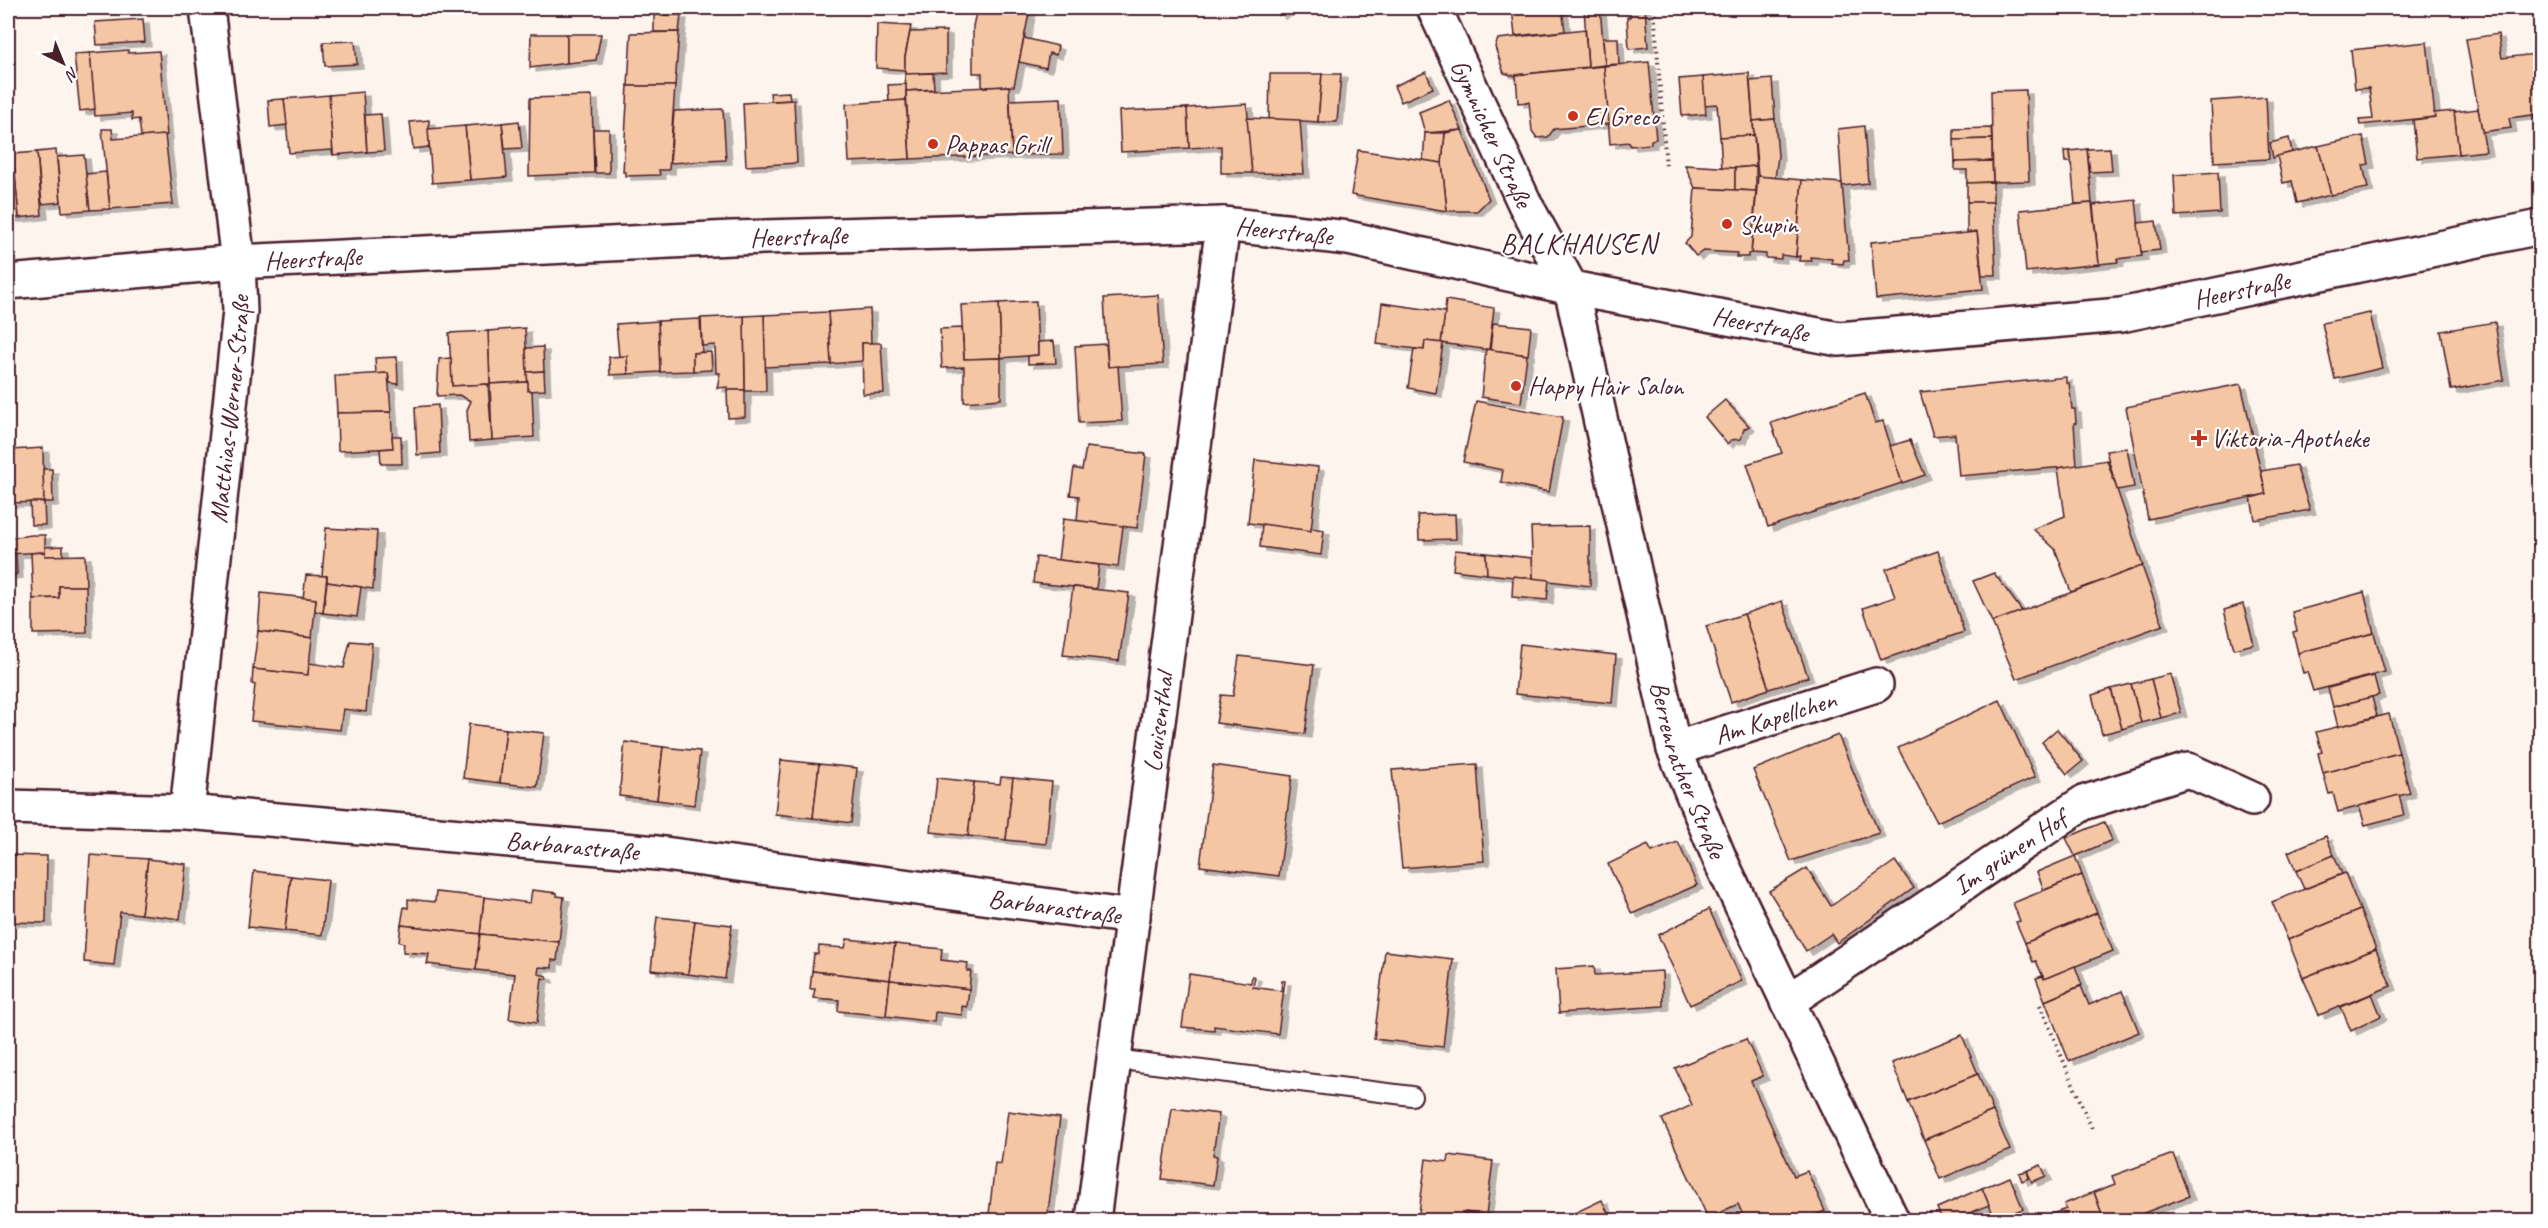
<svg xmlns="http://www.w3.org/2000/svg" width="2548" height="1228" font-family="Caveat,sans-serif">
<defs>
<filter id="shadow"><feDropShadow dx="6" dy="4" stdDeviation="0" flood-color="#0004"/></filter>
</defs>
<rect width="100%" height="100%" fill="#fdf4ed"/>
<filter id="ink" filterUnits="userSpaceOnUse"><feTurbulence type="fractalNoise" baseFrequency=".0167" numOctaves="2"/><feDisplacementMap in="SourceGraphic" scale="12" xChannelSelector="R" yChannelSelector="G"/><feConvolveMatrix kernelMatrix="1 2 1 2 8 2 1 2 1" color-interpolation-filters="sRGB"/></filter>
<g filter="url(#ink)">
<g fill="#f5c6a4" stroke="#4a1f2b" stroke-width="1.5" filter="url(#shadow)">
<path d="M977 8 1030 9 1014 86 982 87V73H973V26Z"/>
<path d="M1276 8H1296L1279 15Z"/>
<path d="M1512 8H1562L1565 31 1515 36Z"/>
<path d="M1584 8H1600L1605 65 1588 67Z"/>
<path d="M1630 8H1645L1648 47 1629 49 1627 17H1630Z"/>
<path d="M654 15H681L679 32H654Z"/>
<path d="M143 19 145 42 97 45 95 22Z"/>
<path d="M877 24 911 26 905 57V70L876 68Z"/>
<path d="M1585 29 1588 67 1516 75V76L1504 73 1495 47 1498 39Z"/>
<path d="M946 31V72L905 74V57L910 32Z"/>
<path d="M679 32 675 86H628L631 33Z"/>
<path d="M531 34H567V63L530 68Z"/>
<path d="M567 34H601L596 60 567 63Z"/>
<path d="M2498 34 2502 58 2536 54 2540 85V114L2509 118 2511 128 2482 132 2466 39Z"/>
<path d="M1024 38 1058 46 1056 55 1049 53 1046 68 1019 62Z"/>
<path d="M1603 38H1618L1619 64 1605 65Z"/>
<path d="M355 41 357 64 325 66 323 42Z"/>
<path d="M2427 42 2435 117 2360 125 2359 120 2373 119 2369 88 2355 89 2351 50Z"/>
<path d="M128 50V53L159 51 167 135 141 137 139 119 132 120V113L95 116 90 53Z"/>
<path d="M90 53 95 109 80 111 74 54Z"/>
<path d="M2540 53V85L2536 54Z"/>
<path d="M1649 62 1656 139 1651 140V144L1630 146 1629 142 1610 144 1604 66Z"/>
<path d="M1604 66 1609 124 1554 129 1548 137 1537 138 1532 131 1529 102 1518 103 1516 75Z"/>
<path d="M1426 72 1433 88 1401 102 1394 86Z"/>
<path d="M933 73 934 89 906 91 905 74Z"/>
<path d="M1749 73 1754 135 1720 137 1717 104 1704 105 1703 77Z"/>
<path d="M1270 74H1322L1318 122 1269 119Z"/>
<path d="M1322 74H1341L1337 122H1318Z"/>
<path d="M1703 77 1706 114 1682 116 1679 79Z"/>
<path d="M1772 79 1775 119 1753 121 1750 81Z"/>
<path d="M906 84V100L889 102 888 85Z"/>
<path d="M628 86H675L669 170H659L660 175 625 176V172H623Z"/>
<path d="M1009 86 1012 155 910 159 906 91Z"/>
<path d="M2026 90 2029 181 1993 182 1991 91Z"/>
<path d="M363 92 367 152 333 155 329 95Z"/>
<path d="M789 92 790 100 771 101 770 93Z"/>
<path d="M329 95 333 155 332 150 289 153 284 99Z"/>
<path d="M592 96 594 173 529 176 530 98Z"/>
<path d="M2266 97 2269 159 2214 162 2211 101Z"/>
<path d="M1061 98 1063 154 1012 155 1010 100Z"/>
<path d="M284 99 287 125 270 127 268 100Z"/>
<path d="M794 100 797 163 746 166 743 103Z"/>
<path d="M906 100 910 159 849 162 846 104Z"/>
<path d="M1449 100 1462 130 1425 133 1419 112Z"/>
<path d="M1247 104 1252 173H1221V146L1189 148 1187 108Z"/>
<path d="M1187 108 1189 148 1121 152 1119 111Z"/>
<path d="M723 109 726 160 670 163 674 111Z"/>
<path d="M2478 109 2486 151 2459 154 2454 112Z"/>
<path d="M2454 111 2459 154 2417 158 2413 120 2435 117 2434 113Z"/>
<path d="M381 114 384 151 367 152 365 115Z"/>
<path d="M1247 118 1300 120 1304 174 1252 173Z"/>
<path d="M1775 119 1778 156 1775 178 1758 176 1753 121Z"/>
<path d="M429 120V147L413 149 410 122Z"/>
<path d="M519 121 522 148 505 149 502 123Z"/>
<path d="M502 123 507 177 470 180 465 126Z"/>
<path d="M465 126 470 180 432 183 428 129Z"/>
<path d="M1864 126 1868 183 1842 186 1838 129Z"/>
<path d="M1991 128 1992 139 1954 140V129Z"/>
<path d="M102 129H112L113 139 165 135 173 204 110 209Z"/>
<path d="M593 129H609V173H595Z"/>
<path d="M1462 130 1489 199 1477 211H1447L1442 163 1445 133Z"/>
<path d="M1425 133H1445L1442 163 1423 161Z"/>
<path d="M1754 135 1756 166 1722 169 1720 137Z"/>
<path d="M2363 136 2369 164 2363 165 2368 188 2331 195 2318 146Z"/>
<path d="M2289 138 2292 152 2273 158 2270 143Z"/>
<path d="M1992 139V161L1955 162 1954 140Z"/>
<path d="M2318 146 2331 195 2297 203 2292 181 2283 183 2277 156Z"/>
<path d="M2110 148 2112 171 2090 172 2087 149Z"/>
<path d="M2087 149 2092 203 2075 204 2070 151Z"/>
<path d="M56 150 61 202 42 204 37 152Z"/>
<path d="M1358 150 1442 163 1447 211 1351 195Z"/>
<path d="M2064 151H2070L2071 162H2065Z"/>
<path d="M37 152 42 215 19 218 13 154Z"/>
<path d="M13 154 19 218H8V155Z"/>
<path d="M84 155 90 210 62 212 57 157Z"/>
<path d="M1992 161 1993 182 1967 183V170H1955V162Z"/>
<path d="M1685 165 1735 168V190L1695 188Z"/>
<path d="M1756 166V191L1735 190V168Z"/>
<path d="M106 172 110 209 90 210 86 174Z"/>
<path d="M2218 172 2220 213 2176 216 2174 175Z"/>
<path d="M1758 176 1802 180 1796 257 1781 255V259L1766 258V254L1751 253Z"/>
<path d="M1802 180 1842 183 1849 260H1844L1843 264 1832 263V259L1811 257 1812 261H1799L1800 256 1796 257Z"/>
<path d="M1993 182V202H1967V183Z"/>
<path d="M1695 188 1756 191 1751 253 1748 254V257H1736L1737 253 1703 251 1696 256 1685 243 1691 237Z"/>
<path d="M2136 200 2142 256 2117 259 2118 262 2099 264 2093 205Z"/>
<path d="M1967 202H1993L1996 275H1982L1977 232H1967Z"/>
<path d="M2092 203 2099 264 2026 272 2020 210Z"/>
<path d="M2156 221 2160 250 2141 252 2138 223Z"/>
<path d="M1977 232 1983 289 1876 299 1871 242Z"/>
<path d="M1158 295 1163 364 1108 367 1104 298Z"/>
<path d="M1446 300 1494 308 1489 350 1441 343Z"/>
<path d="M1036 301 1038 355 1001 358 999 303Z"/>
<path d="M999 303 1001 358 964 359 961 305Z"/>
<path d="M1382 303 1445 312 1441 343 1425 341 1424 350 1377 344Z"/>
<path d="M870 309 871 343H862L863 361 831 364 828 312Z"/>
<path d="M828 312 831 364 764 367V315Z"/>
<path d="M2370 313 2382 368 2335 379 2322 323Z"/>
<path d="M764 315 766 391H745L744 316Z"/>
<path d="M744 316 745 390H727L728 387 717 388 720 373H716L715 345 702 346 701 318Z"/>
<path d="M700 319 702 352 693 353V371L660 372 658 321Z"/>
<path d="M658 321 660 372 628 374 627 356 619 357 616 324Z"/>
<path d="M2495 322 2504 380 2451 390 2441 331Z"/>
<path d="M1493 323 1531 327 1528 355 1490 350Z"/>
<path d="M525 328 528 382 490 384 488 331Z"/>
<path d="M962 328 964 359 1001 358V399L964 402V367L942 368 940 329Z"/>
<path d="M488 331 490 384 452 386 449 333Z"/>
<path d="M1054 341 1056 363 1028 364V356L1038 355V342Z"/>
<path d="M1425 341 1443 343 1436 393 1408 388 1414 349 1424 350Z"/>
<path d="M862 343H881L884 393 863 394Z"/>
<path d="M1106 344 1108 367 1118 366 1122 421 1079 423 1075 346Z"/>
<path d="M543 347 544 371 527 372 526 348Z"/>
<path d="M1486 349 1527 355 1521 403 1481 397Z"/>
<path d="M711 352 712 370 693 371V353Z"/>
<path d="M627 356 628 374 610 375 609 357Z"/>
<path d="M397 357 398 384 390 383 388 373 376 374 375 358Z"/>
<path d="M451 358 452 386 488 384 492 440 469 442 467 410 471 401 459 395 437 396 439 359Z"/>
<path d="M544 371 545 390 528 391 527 372Z"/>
<path d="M388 373 391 412 337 413 335 376Z"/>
<path d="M2066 377V383H2069L2072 409H2075L2076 423H2074L2077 466 1959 476 1955 434 1933 436 1920 392Z"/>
<path d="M528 382V391H532L534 437 492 440 490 384Z"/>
<path d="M2241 384 2266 494 2148 519 2126 407Z"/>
<path d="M727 390H745V417L728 418Z"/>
<path d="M1865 393 1875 423 1883 421 1902 483 1768 527 1747 464 1782 453 1771 423Z"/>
<path d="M1725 400 1749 426 1744 429 1741 439 1731 440 1727 444 1705 417Z"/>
<path d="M1476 401 1563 417 1549 492 1501 482 1503 470 1463 462Z"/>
<path d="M438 405 440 453 417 455 415 407Z"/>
<path d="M391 412 393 448 338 451 337 413Z"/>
<path d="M392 436H401L402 464H381L380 449 393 448Z"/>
<path d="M1910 440 1925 475 1902 483 1890 446Z"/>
<path d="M1086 447 1146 454 1137 528 1077 521 1079 496 1070 495 1074 468 1082 470Z"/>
<path d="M43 448 44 502 8 503V476H12L11 450Z"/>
<path d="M2127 448 2134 487 2117 490 2106 451Z"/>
<path d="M8 450H11L12 476H8Z"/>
<path d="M1255 460 1318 467 1311 531 1248 523Z"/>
<path d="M2107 460 2143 566 2071 592 2055 549 2033 529 2065 516 2058 468Z"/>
<path d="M2296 465 2310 510 2255 520 2251 498 2266 494 2261 471Z"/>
<path d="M43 469H52L53 502H44Z"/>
<path d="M30 502H44L45 525H31Z"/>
<path d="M1455 514 1456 539 1419 540 1418 515Z"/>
<path d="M1063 519 1123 526 1118 567 1058 560Z"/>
<path d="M1262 524 1311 531V528L1324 530 1321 555 1260 547Z"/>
<path d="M1590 526V586L1533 579 1531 527Z"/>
<path d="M326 528 377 531 373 589 327 582V576H322Z"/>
<path d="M32 535H45V552L8 554V538Z"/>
<path d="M63 546V556H45V547Z"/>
<path d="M1455 550 1486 553 1487 574 1453 570Z"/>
<path d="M1938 551 1964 632 1881 660 1863 608 1895 597 1886 569Z"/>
<path d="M45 552V556L85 555 86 586H59V598L33 599 31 553Z"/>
<path d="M16 553 17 574 8 575V554Z"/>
<path d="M1486 553 1532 558 1533 579 1487 574Z"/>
<path d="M1036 557 1099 565 1096 589 1033 583Z"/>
<path d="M2142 566 2163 625 2016 679 1992 622Z"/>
<path d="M1994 573 2022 611 1992 622 1973 581Z"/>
<path d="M306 575 327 576 323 613 315 611 316 599 303 598Z"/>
<path d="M1513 576 1549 580 1547 600 1512 597Z"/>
<path d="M327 582 361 587 357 617 323 613Z"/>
<path d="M59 586H86L87 633 33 634V599L59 598Z"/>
<path d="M1073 587 1129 593 1119 661 1063 655Z"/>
<path d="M2364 592 2374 633 2298 653 2293 632 2297 631 2292 612Z"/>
<path d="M261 593 316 599 312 638 258 631Z"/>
<path d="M1782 601 1808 677 1769 689 1744 614Z"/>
<path d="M2243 604 2254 644 2234 649 2224 610Z"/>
<path d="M1744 614 1769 689 1731 702 1706 626Z"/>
<path d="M258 631 312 638 308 675 253 669Z"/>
<path d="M2374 633 2385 672 2313 691 2307 672 2303 673 2298 653Z"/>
<path d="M350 641 372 643 366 712 343 709 340 730 251 721 255 685 252 684 253 669 308 675 309 663 344 668Z"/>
<path d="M1520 644 1616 655 1612 703 1515 694Z"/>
<path d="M1239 656 1314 665 1305 734 1216 723 1221 695 1233 696Z"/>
<path d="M2170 674 2181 713 2161 718 2151 679Z"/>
<path d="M2374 676 2379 695 2333 707 2328 688Z"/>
<path d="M2151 679 2161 718 2141 723 2131 684Z"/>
<path d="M2131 684 2141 723 2122 729 2111 689Z"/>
<path d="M2111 689 2122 729 2102 734 2092 695Z"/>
<path d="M2372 697 2377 716 2338 727 2333 707Z"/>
<path d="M2000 700 2035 777 1937 822 1898 748Z"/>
<path d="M2389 714 2399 753 2323 773 2318 753 2322 752 2316 732Z"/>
<path d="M469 724 506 729 500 783 463 778Z"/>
<path d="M506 729 544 733 537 787 500 783Z"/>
<path d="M2057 729 2083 761 2067 774 2042 742Z"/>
<path d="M1838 735 1879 833 1791 861 1753 770Z"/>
<path d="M625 742 663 747 657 800 619 796Z"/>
<path d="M663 747 700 751 694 805 657 800Z"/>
<path d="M2399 753 2410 793 2338 812 2333 793 2329 794 2323 773Z"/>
<path d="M781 760 819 764 813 818 775 814Z"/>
<path d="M819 764 857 768 851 823 813 818Z"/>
<path d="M1477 764 1484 861 1402 868 1392 770Z"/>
<path d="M1213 765 1292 776 1279 876 1200 866Z"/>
<path d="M1001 777 1013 778 1006 840 968 836 974 782 1000 784Z"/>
<path d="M937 778 974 782 968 836 931 832Z"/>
<path d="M1013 778 1052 782 1046 844 1006 840Z"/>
<path d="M2399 795 2404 815 2365 825 2359 806Z"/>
<path d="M2104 822 2112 840 2075 856 2066 838Z"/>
<path d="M2326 836 2334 855 2296 871 2288 852Z"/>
<path d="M1678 842 1697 885 1632 914 1608 864 1648 845 1652 852Z"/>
<path d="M8 855 47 856 46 923 8 922Z"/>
<path d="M90 855 148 859 141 914 120 912 114 965 84 962Z"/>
<path d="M2334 855 2342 874 2304 889 2296 871Z"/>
<path d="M2075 856 2082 875 2044 890 2037 872Z"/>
<path d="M148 859 186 864 180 919 141 914Z"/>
<path d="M1895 861 1914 888 1837 943 1831 934 1806 951 1769 891 1807 868 1831 906Z"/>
<path d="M254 871 291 876 285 931 248 927Z"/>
<path d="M2345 873 2360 910 2288 940 2272 902Z"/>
<path d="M2082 875 2097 913 2025 943 2016 922 2020 921 2013 903Z"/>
<path d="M291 876 328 880 322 935 285 931Z"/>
<path d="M532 890 557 893V896L564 897 559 942 480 934 484 897 530 903Z"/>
<path d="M436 892 484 897 480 934 401 925 404 907 408 908V899L435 902Z"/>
<path d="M1709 909 1742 981 1690 1005 1658 935Z"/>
<path d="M2360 910 2376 949 2303 978 2288 940Z"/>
<path d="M2097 913 2113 951 2044 979 2036 961 2033 962 2025 943Z"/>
<path d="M657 917 695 921 688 974 651 970Z"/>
<path d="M695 921 732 925 725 979 688 974Z"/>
<path d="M401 925 480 934 476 970 427 964 429 954 403 952 404 943 399 942Z"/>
<path d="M480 934 559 942 557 961 552 960V968L539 967 538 974 547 976V979L542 978 537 1023 509 1019 515 974 476 970Z"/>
<path d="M847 939 895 944 890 980 812 971 814 954H818L819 946 845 948Z"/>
<path d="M895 944 942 949 941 960 968 963 967 971H971L969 989 890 980Z"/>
<path d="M2376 949 2391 986 2319 1015 2303 978Z"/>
<path d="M1385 951 1453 959 1443 1047 1374 1039Z"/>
<path d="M1594 966 1595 975 1662 971 1663 1006 1559 1013 1556 969Z"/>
<path d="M2075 966 2082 985 2045 1001 2036 978 2043 976 2044 979Z"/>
<path d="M812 971 890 980 886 1016 838 1011 839 1000 813 998 815 989H810Z"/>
<path d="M1189 974 1251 983 1252 976 1255 977 1253 987 1281 991 1282 981H1285L1278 1034 1214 1026V1030L1182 1027Z"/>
<path d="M890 980 969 989 967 1007 962 1006V1015L935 1012 934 1022 886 1016Z"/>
<path d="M2081 986 2089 1005 2122 991 2139 1032 2069 1061 2045 1001Z"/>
<path d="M2372 994 2381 1016 2351 1031 2341 1007Z"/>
<path d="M1962 1035 1978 1074 1908 1102 1892 1063Z"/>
<path d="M1746 1039 1763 1076 1751 1081 1794 1176 1807 1171 1825 1211 1803 1220H1745L1738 1204 1708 1218 1662 1119 1692 1105 1675 1068Z"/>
<path d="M1978 1074 1993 1111 1924 1140 1908 1102Z"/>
<path d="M1172 1108 1219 1114 1213 1155 1217 1156 1213 1185 1162 1179Z"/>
<path d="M1008 1111 1060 1118 1047 1220 989 1214 995 1163 1001 1164Z"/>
<path d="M1993 1111 2010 1150 1940 1179 1924 1140Z"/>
<path d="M2173 1154 2189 1196 2125 1220H2104L2094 1192 2115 1184 2112 1176Z"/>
<path d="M1449 1155 1493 1161 1486 1215 1465 1212 1464 1219 1419 1213 1426 1159 1448 1162Z"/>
<path d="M2041 1165 2046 1176 2032 1182 2027 1171Z"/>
<path d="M2027 1171 2029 1178 2022 1181 2019 1173Z"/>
<path d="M2010 1177 2023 1209 1995 1219 1982 1188Z"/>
<path d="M1982 1188 1989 1205 1953 1220H1942L1937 1208Z"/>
<path d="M2094 1192 2104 1220H2035L2066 1209 2064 1204Z"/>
<path d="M1602 1200 1611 1220H1570L1568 1216Z"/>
</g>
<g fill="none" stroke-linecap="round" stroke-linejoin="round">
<g stroke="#4a1f2b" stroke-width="22">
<path id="lane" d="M1114 1059 1412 1096"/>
</g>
<g stroke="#4a1f2b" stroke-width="38">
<g id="street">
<path id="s1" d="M1674 749 1876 685"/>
<path id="s2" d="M8 807 187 812 657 853 1133 917"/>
<path id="s3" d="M187 812 240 311 238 262 207 8"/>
<path id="s4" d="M1787 1002 2083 803 2188 770 2252 799"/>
<path id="s5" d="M1093 1220 1223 224"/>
</g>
</g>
<g stroke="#4a1f2b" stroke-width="38">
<g id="secondary">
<path id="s6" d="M1434 8 1525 204 1571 288 1674 749 1721 862 1892 1220"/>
<path id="s7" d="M8 282 238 262 732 238 1223 224 1348 238 1571 288 1839 339 2121 315 2540 227"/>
</g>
</g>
<g stroke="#4a1f2b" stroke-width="4" stroke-dasharray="1.5 4.5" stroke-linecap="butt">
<path d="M1654 8 1666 167"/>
<path d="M2040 1005 2092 1129"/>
</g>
<use href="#lane" stroke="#fff" stroke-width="18"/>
<use href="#street" stroke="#fff" stroke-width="33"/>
<use href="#secondary" stroke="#fff" stroke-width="33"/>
</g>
</g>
<g fill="#c8321e" stroke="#fff" stroke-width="2">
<circle cx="1573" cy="116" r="6"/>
<circle cx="933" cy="144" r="6"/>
<circle cx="1727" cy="224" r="6"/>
<circle cx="1516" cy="386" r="6"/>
<path d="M2196 429h6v6h6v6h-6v6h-6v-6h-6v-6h6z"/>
</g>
<g text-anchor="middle" stroke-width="4.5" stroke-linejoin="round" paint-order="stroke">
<g font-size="26" fill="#4a1f2b" stroke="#fff" text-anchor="start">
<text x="1585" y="125">El Greco</text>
<text x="945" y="153">Pappas Grill</text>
<text x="1739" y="233">Skupin</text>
<text x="1528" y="395">Happy Hair Salon</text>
<text x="2211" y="447">Viktoria-Apotheke</text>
</g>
<g font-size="26" fill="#4a1f2b" stroke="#fff">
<text dy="9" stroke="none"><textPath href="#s6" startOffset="138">Gymnicher Straße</textPath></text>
<text dy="9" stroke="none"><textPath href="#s7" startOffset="1278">Heerstraße</textPath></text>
<text dy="9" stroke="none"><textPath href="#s7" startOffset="792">Heerstraße</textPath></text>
<text dy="9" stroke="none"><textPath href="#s7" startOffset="306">Heerstraße</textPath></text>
<text dy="9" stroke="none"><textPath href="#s7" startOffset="2250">Heerstraße</textPath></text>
<text dy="9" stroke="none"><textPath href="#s7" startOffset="1764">Heerstraße</textPath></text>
<text dy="9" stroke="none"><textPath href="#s3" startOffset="405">Matthias-Werner-Straße</textPath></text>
<text dy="9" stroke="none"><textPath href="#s1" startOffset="106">Am Kapellchen</textPath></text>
<text dy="9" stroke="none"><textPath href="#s5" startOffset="502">Louisenthal</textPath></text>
<text dy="9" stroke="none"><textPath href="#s6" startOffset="808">Berrenrather Straße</textPath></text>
<text dy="9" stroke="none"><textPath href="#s2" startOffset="566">Barbarastraße</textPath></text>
<text dy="9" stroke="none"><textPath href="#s4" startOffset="268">Im grünen Hof</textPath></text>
<text dy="9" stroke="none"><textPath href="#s2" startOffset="1052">Barbarastraße</textPath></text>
</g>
<g font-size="28" letter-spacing="1.5" fill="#4a1f2b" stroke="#fff">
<text x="1579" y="253">BALKHAUSEN</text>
</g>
</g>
<rect width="2548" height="1228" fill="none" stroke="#fff" stroke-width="30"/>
<rect x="15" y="15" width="2518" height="1198" fill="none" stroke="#4a1f2b" stroke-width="2" filter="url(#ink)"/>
<g transform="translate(63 63) rotate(137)" stroke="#ffffff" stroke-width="4.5" paint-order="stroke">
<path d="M0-4.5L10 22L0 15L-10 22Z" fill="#4a1f2b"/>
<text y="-9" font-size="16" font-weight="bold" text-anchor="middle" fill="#4a1f2b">N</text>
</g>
</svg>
